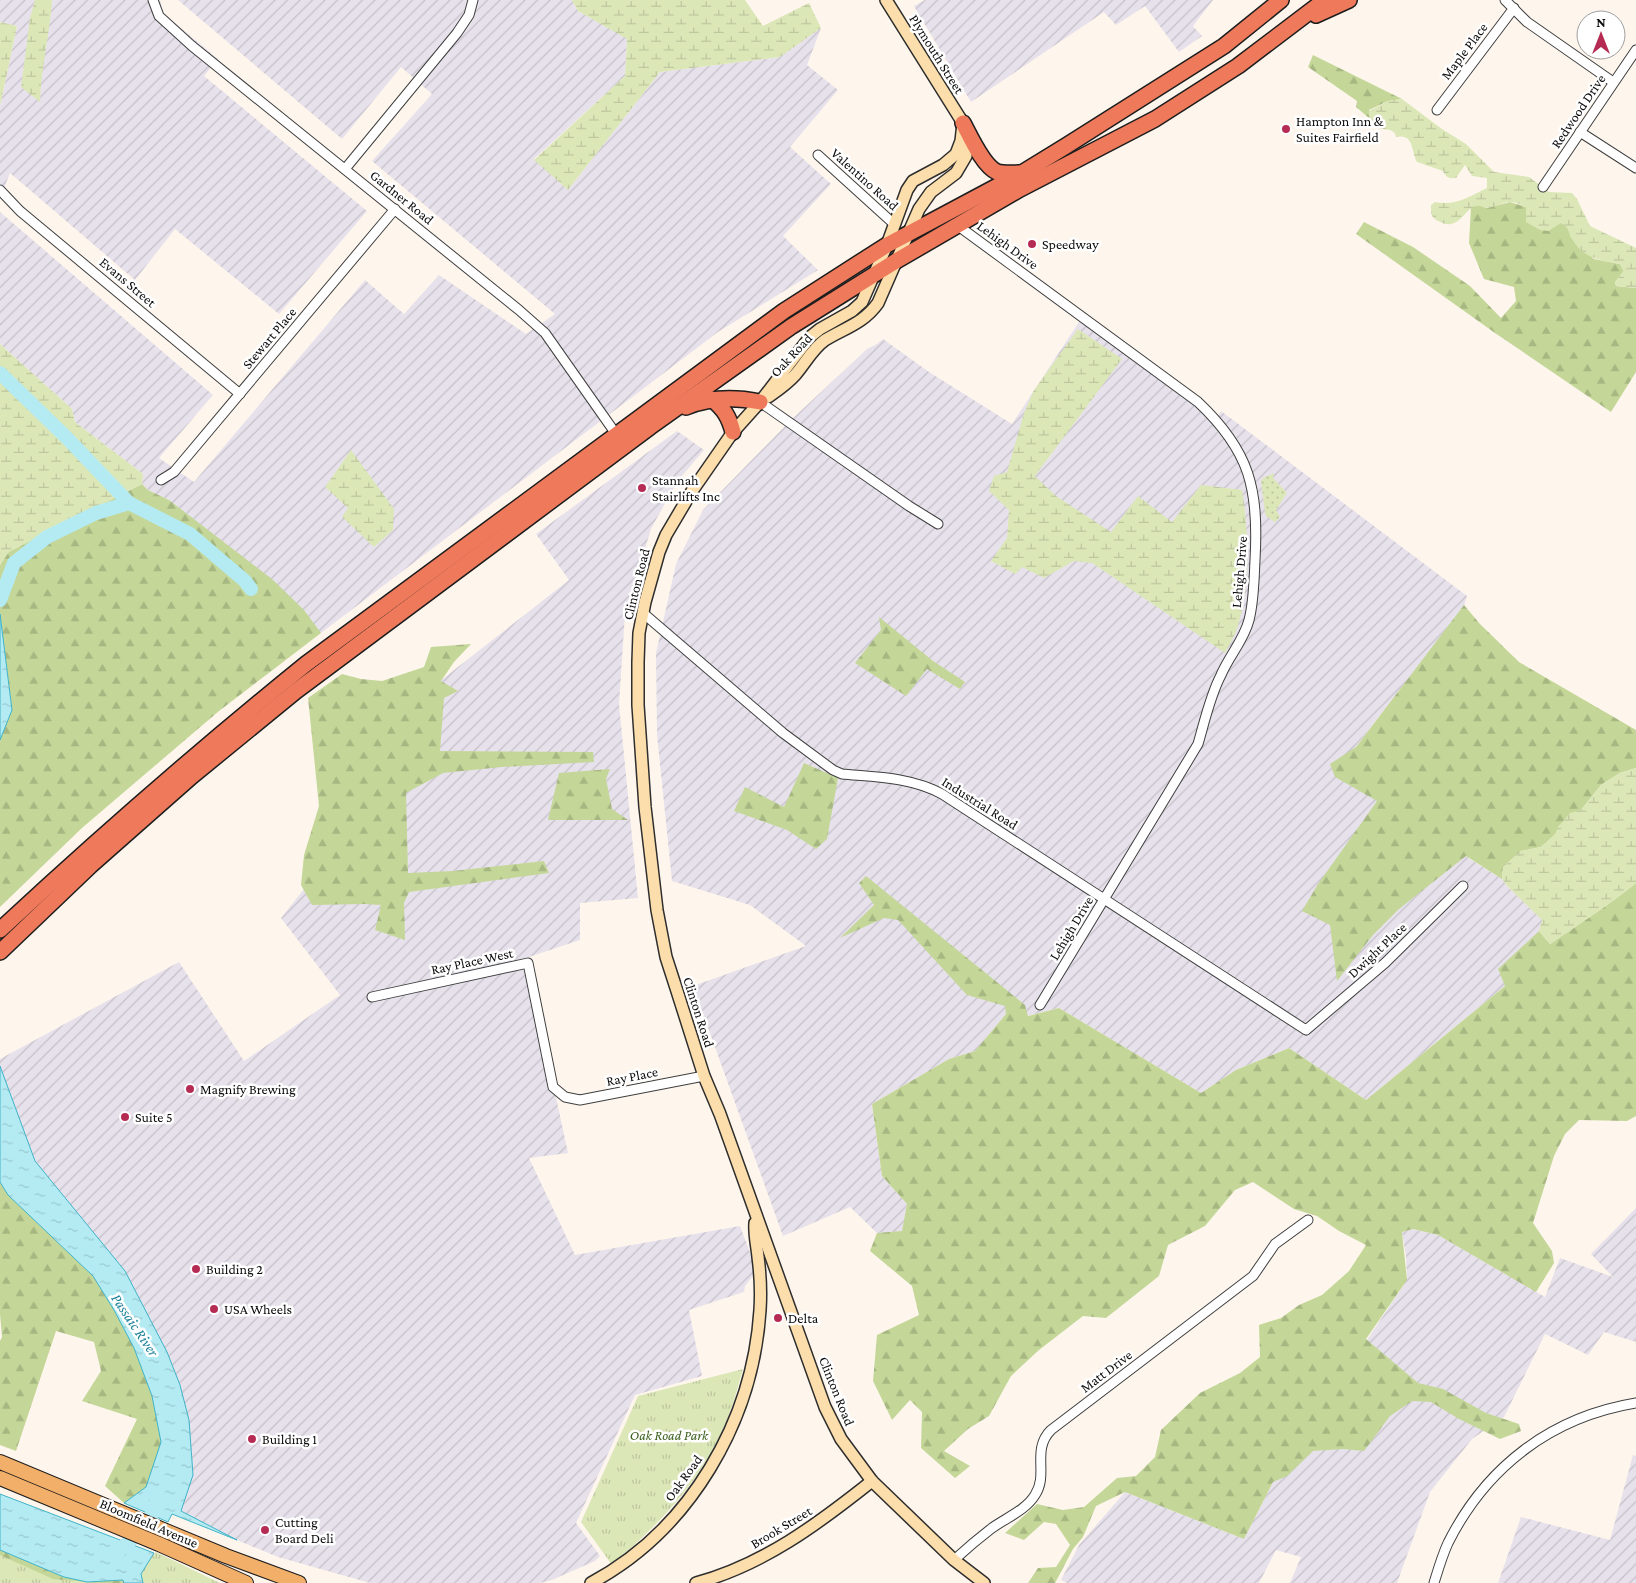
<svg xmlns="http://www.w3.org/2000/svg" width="1636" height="1583" font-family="'Crimson Pro',serif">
<defs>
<pattern id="industrial-furrows" width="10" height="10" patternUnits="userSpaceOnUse" patternTransform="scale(1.25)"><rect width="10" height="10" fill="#e7e1eb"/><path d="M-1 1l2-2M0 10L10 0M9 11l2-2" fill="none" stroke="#c5c0c8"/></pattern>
<pattern id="grass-dots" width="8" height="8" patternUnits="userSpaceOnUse" patternTransform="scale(1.25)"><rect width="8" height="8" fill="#dce7b8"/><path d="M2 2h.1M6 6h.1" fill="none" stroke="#bcc59d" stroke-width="1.8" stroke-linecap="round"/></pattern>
<pattern id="forest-firs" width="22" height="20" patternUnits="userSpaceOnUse" patternTransform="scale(1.25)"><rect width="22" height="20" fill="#c4d798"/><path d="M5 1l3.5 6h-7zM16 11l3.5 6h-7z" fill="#a7b782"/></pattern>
<pattern id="wetland-marsh" width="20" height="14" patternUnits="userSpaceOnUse" patternTransform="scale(1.25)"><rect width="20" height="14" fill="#dce7b8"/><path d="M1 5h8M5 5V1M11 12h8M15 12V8" fill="none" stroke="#bcc59d"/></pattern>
<pattern id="park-tufts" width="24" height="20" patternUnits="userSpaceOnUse" patternTransform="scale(1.25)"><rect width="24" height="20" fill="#dce7b8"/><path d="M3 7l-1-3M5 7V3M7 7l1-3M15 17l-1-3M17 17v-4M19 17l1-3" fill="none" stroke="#bcc59d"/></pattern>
<pattern id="water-ripples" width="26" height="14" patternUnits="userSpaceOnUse" patternTransform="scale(1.25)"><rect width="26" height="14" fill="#b4ebf3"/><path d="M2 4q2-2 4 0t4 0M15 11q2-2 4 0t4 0" fill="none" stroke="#9ac8cf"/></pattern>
</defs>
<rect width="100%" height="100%" fill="#fef6ed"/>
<g fill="url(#industrial-furrows)">
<path d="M0 0H160L163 13 218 59 204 76 367 211 279 314 175 229 135 280 10 173 3 191 0 186V106L17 26 0 22Z"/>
<path d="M178 0H572L578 11 627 38 625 76 534 159 568 190 660 72 780 57 821 28 807 65 838 90 790 147 831 184 783 236 818 270 718 332 321 633 169 500 148 490 142 484 143 474 75 422 72 409 0 344V212L213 395 159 458 194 482 365 280 404 314 439 275 526 334 555 314 372 161 432 94 401 67 342 139Z"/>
<path d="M925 0H1213L1193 26 1202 36 1179 52 1145 6 1116 25 1104 12 971 102 914 6Z"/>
<path d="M1081 319 1215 420 1221 411 1467 596 1464 606 1335 774 1502 879 1507 886 1543 920 1539 931 1505 986 1366 1100 1289 1048 1236 1070 1201 1093 1059 1008 1019 1018 1006 1014 975 1051 949 1059 872 1104 882 1176 907 1204 902 1232 877 1233 850 1207 783 1236 693 986 806 946 750 905 672 881 657 735 656 653 676 564 703 510 790 421 867 349 877 344 883 339 929 372 1012 424Z"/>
<path d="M677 431 704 450 676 483 651 529 625 614 619 704 638 898 580 903V940L526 958 568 1153 529 1158 575 1255 740 1226 757 1271 745 1286 744 1292 689 1310 702 1376 635 1395 576 1523 600 1556 595 1561 552 1580 540 1583H370L278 1557 237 1540 181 1511 193 1475 189 1420 180 1385 167 1352 125 1271 35 1161 0 1066V1059L179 962 244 1061 340 995 281 918 304 889 408 884 405 789 440 681 569 580 536 534Z"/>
<path d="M1636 1208V1342L1604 1332 1588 1355 1545 1334 1504 1417 1472 1439 1430 1492 1397 1583H1290L1301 1557 1276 1550 1259 1583H1067L1061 1580 1079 1545 1125 1492 1244 1539 1276 1476 1407 1280 1406 1256 1402 1232 1413 1229 1438 1235 1545 1297 1560 1258 1613 1277 1591 1254Z"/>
<path d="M1633 1455 1636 1456V1583H1498L1521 1517 1610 1540Z"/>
</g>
<path fill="url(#grass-dots)" d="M1274 473 1273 478 1287 493 1276 510 1280 517 1275 522 1266 516 1265 512 1261 481 1263 478Z"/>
<g fill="url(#forest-firs)">
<path d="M1313 55 1402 99 1388 101 1369 110V118L1356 107 1357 101 1308 67Z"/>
<path d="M1510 202 1526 207 1548 231 1561 222 1569 228 1571 237 1594 259 1620 264 1624 271 1615 282 1616 286 1636 288V372L1611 412 1495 333 1356 234 1364 222 1413 247 1470 286 1501 318 1516 301 1514 287 1484 279 1469 243 1471 207 1478 205 1487 208Z"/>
<path d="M142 484 148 490 169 500 272 579 304 610 321 633 219 711 82 828 0 907V740L12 710 0 614V565L8 552Z"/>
<path d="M1464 605 1480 624 1519 662 1636 730V768L1620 773 1601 785 1581 810 1559 826 1556 834 1541 847 1521 851 1503 867 1502 879 1466 856 1399 909 1373 935 1337 981 1330 925 1302 911 1318 884 1377 801 1335 777 1330 764 1356 747Z"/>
<path d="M879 617 933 661 965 682 960 689 927 669 906 696 855 663 881 630Z"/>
<path d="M471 644 454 662 441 681 458 691 444 698 440 751 593 752 594 762 502 767 443 773 406 793 408 873 453 871 544 861 549 873 409 892 404 903 405 940 375 930 381 905 364 904 312 905 301 885 304 855 319 806 308 698 342 674 361 679 382 681 424 667 431 647Z"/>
<path d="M804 763 838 778 827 839 816 849 787 830 734 811 745 787 784 807Z"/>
<path d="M610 769 606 779 612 809 628 820H548L559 773Z"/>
<path d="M866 876 1025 1005 1028 1016 1059 1008 1201 1093 1236 1070 1289 1048 1366 1100 1505 986 1498 969 1539 931 1550 944C1579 924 1609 905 1636 883V1116L1627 1121 1579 1120 1565 1134 1554 1156 1533 1223 1552 1251 1554 1263 1536 1292 1438 1235 1413 1229 1402 1232 1407 1280 1366 1339 1418 1383 1443 1389 1486 1413 1519 1424 1521 1431 1500 1439 1459 1419 1431 1402 1412 1401 1390 1416 1364 1451 1343 1449 1313 1451 1287 1476 1273 1482 1244 1539 1125 1492 1096 1506 1083 1537 1073 1549 1055 1583H1028L1038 1568 1056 1567 1070 1545 1056 1524 1044 1522 1024 1540 1005 1533 1037 1504 1063 1510 1084 1507 1117 1478 1136 1476 1155 1457 1161 1430 1200 1393 1240 1373 1260 1357 1259 1325 1281 1318 1299 1305 1322 1295 1349 1271 1366 1245 1339 1231 1317 1216 1294 1209 1253 1182 1235 1190 1205 1226 1168 1245 1159 1276 1106 1318 1083 1316 1039 1350 1011 1376 989 1416 968 1429 944 1451 970 1466 955 1478 921 1448 922 1412 910 1400 892 1420 873 1381 877 1335 919 1315 912 1286 870 1251 877 1233 902 1231 907 1204 882 1176 872 1104 949 1059 975 1051 1006 1014 1005 1006 967 995 898 920 884 918 840 938 874 905 859 883Z"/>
<path d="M0 1182 8 1195 93 1276 114 1310 134 1348 152 1396 161 1442 146 1487 124 1503 105 1486 137 1419 82 1401 101 1371 94 1342 56 1331 16 1451 0 1445V1341L2 1337 0 1314Z"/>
<path d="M0 1550 64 1577 87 1582 123 1580 124 1583H0Z"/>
</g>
<g fill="url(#wetland-marsh)">
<path d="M35 0H52C50 34 41 67 40 102L21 87 30 18Z"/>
<path d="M572 0H745L763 26 809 3 821 28 780 57 660 72 568 190 534 160 625 76 627 39 578 11Z"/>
<path d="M0 22 17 26 0 106Z"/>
<path d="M1402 99 1442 129 1466 144 1494 172 1529 177 1549 192 1572 193 1577 199 1590 226 1636 248V288L1616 286 1615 282 1624 271 1620 264C1599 260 1583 258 1572 239 1567 230 1570 229 1561 223L1548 231 1540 230 1526 222V207C1521 205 1516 202 1511 202 1504 201 1496 207 1488 208 1484 208 1481 205 1477 206 1464 207 1460 233 1438 221 1431 218 1431 213 1431 205L1435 202C1455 206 1469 197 1487 188V178L1472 176 1465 165 1456 178C1448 179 1446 177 1443 171L1417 162C1411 151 1414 133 1396 137L1395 133 1390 130 1377 128 1369 118V111L1388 101Z"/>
<path d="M1078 329 1122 359 1035 476 1056 496 1111 532 1138 496 1172 522 1201 485 1242 490C1249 535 1251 585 1237 629 1234 637 1229 645 1225 653L1092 563 1074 561 1044 578 1022 567 1015 574 991 561 1007 538 1009 510 989 491 994 476 1007 472 1024 413 1034 390Z"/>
<path d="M0 344 72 409 75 422 143 474 142 484 9 552 0 565Z"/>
<path d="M351 450 394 509 393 530 374 547 342 517 348 508 325 487Z"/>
<path d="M1636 768V883C1609 905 1579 924 1550 944L1539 931 1542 920 1507 886 1502 879 1503 867 1521 851 1541 847 1555 834 1559 826 1570 813 1581 810 1601 785 1620 773Z"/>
</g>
<g fill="url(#park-tufts)">
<path d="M743 1369C738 1386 734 1403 727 1420 701 1482 662 1521 612 1565L581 1522 638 1396Z"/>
<path d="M156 1552 220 1583H122Z"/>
<path d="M0 1555 53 1579 99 1583H0Z"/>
</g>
<g fill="url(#water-ripples)" stroke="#3eb2c7">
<path d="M0 614 12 710 0 740Z"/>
<path d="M0 1066 35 1161 125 1271 167 1352 180 1385 189 1420 193 1475 181 1511 237 1540 172 1514 168 1522 124 1503 146 1487 161 1442 152 1396 134 1348 114 1310 93 1276 8 1195 0 1182Z"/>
<path d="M0 1494 154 1553 141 1574 143 1583H124L123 1580 87 1582 64 1577 0 1550Z"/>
</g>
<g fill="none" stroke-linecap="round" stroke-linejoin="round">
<g stroke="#b4ebf3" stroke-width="14">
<path d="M0 373 66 437 129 503 96 513 47 537 14 563 0 600"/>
<path d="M129 503 190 534 245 581 251 589"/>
<path d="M114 1555 147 1526 158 1498"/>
</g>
<g stroke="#3f3f3f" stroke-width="11">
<g id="street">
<path d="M153 0 159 16 192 46 519 310 545 333 616 434"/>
<path d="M1505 0 1527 22 1613 82"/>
<path d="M1437 110 1514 8"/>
<path d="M1580 132 1636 168"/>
<path d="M818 155 894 224"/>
<path d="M345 169 457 33 469 15 473 0"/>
<path d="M1543 187 1636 50"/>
<path d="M0 190 20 211 240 394"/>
<path d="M957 225 1198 402C1250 451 1259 489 1255 560 1254 579 1254 601 1249 620 1244 640 1229 656 1221 675 1210 696 1205 720 1198 744L1040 1005"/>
<path d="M760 402 909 506 938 524"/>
<path d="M161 480 174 472 395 209"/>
<path d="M643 613 783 733 833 770 842 774C875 777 911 777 942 794L1306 1030 1385 963 1463 886"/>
<path d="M372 997 528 963 553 1087 565 1097 580 1100 704 1076"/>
<path d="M954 1560C966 1549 979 1538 992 1528 1006 1518 1026 1510 1035 1495 1049 1474 1031 1450 1051 1430L1253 1276 1275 1244 1308 1220"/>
<path d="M1434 1583C1438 1570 1442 1556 1448 1543 1486 1467 1551 1417 1636 1403"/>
</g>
</g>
<g stroke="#2e2e2e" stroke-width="14">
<g id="secondary">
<path d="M963 123 961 141 956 154 943 165 913 181 907 190 887 245 862 302 852 311 820 329 810 337 760 402 733 432 692 491 666 535 659 552 645 602 639 633 638 662V705L645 807 657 910 666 957 677 991 704 1076 720 1114 825 1407 841 1439 872 1481 954 1560 984 1583"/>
<path d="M768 397C778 390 787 384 795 375 805 364 812 349 825 340 845 328 864 323 878 303L919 209 931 192 956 173 966 156 967 142 963 123 886 0"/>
<path d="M591 1583C690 1530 753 1421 760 1310 761 1295 760 1272 758 1257 757 1246 754 1234 755 1223"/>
<path d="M696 1583C763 1565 818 1524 872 1481"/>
</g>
</g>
<g stroke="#1d1d1d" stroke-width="16">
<g id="primary">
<path d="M0 1462 226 1556 299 1583"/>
<path d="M0 1478 159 1544 246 1583"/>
</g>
</g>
<g stroke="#1d1d1d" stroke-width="18">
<g id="highway">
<path d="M1316 15 1349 0"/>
<path d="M963 123C970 136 983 166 997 172 1005 174 1013 173 1021 173"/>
<path d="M712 399C724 409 729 417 733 432"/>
<path d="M686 407C710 397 735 397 760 402"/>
<path d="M0 930C99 838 201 749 306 664L784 311 887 245 1022 173 1066 146 1224 46 1281 0"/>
<path d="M0 952 90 866 192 776 296 691 650 427 792 326 896 261 1020 189 1155 119 1238 66 1325 0"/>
</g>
</g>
<use href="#street" stroke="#fff" stroke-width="9"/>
<use href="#secondary" stroke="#fbdeab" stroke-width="11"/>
<use href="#primary" stroke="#f2af69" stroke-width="14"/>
<use href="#highway" stroke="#ee7a5b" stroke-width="15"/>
</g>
<g fill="#b62b54" stroke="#fff" stroke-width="2">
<circle cx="1286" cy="129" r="5"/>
<circle cx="1032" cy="244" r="5"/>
<circle cx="642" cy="488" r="5"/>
<circle cx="190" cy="1089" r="5"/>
<circle cx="125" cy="1117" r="5"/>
<circle cx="196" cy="1269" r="5"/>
<circle cx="214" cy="1309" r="5"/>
<circle cx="778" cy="1318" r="5"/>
<circle cx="252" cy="1439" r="5"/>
<circle cx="265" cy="1530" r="5"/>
</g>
<g text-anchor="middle" stroke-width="5" stroke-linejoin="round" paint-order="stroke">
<g font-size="14" fill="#0c0c0c" stroke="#fff">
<text transform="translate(1464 51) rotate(-53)" y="5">Maple Place</text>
<text transform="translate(937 54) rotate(58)" y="5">Plymouth Street</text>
<text transform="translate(1578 111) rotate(-56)" y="5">Redwood Drive</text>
<text transform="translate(865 179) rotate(42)" y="5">Valentino Road</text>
<text transform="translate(402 197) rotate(39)" y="5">Gardner Road</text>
<text transform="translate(1008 245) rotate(36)" y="5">Lehigh Drive</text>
<text transform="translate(128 282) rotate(40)" y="5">Evans Street</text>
<text transform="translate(269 338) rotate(-50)" y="5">Stewart Place</text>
<text transform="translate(791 355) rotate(-47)" y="5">Oak Road</text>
<text transform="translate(1239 572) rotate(-85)" y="5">Lehigh Drive</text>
<text transform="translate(636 584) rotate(-76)" y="5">Clinton Road</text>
<text transform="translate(980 803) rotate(32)" y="5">Industrial Road</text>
<text transform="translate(1071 928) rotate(-59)" y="5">Lehigh Drive</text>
<text transform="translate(1377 950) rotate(-43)" y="5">Dwight Place</text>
<text transform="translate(472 961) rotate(-12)" y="5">Ray Place West</text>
<text transform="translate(699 1012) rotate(72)" y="5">Clinton Road</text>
<text transform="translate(632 1076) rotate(-11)" y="5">Ray Place</text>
<text transform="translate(1106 1371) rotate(-37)" y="5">Matt Drive</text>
<text transform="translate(837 1391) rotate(68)" y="5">Clinton Road</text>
<text transform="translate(683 1478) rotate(-54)" y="5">Oak Road</text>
<text transform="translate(149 1523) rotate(23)" y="5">Bloomfield Avenue</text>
<text transform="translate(781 1527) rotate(-31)" y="5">Brook Street</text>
</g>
<g font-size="14" fill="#0c0c0c" stroke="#fff" text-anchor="start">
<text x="1296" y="126">Hampton Inn &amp;<tspan x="1296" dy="16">Suites Fairfield</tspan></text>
<text x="1042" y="249">Speedway</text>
<text x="652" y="485">Stannah<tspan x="652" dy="16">Stairlifts Inc</tspan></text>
<text x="200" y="1094">Magnify Brewing</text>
<text x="135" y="1122">Suite 5</text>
<text x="206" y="1274">Building 2</text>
<text x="224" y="1314">USA Wheels</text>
<text x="788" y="1323">Delta</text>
<text x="262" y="1444">Building 1</text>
<text x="275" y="1527">Cutting<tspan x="275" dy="16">Board Deli</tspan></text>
</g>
<g font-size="14" font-style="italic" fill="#3e6120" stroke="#fff">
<text x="669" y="1440">Oak Road Park</text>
</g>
<g font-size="15" font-style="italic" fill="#1c8198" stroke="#fff">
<text transform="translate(135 1325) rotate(56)" y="5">Passaic River</text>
</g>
</g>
<g transform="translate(1601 35)"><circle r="24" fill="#ffffff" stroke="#9e9e9e"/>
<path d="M0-4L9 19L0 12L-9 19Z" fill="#b62b54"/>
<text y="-8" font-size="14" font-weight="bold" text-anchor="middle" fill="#0c0c0c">N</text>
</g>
</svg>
